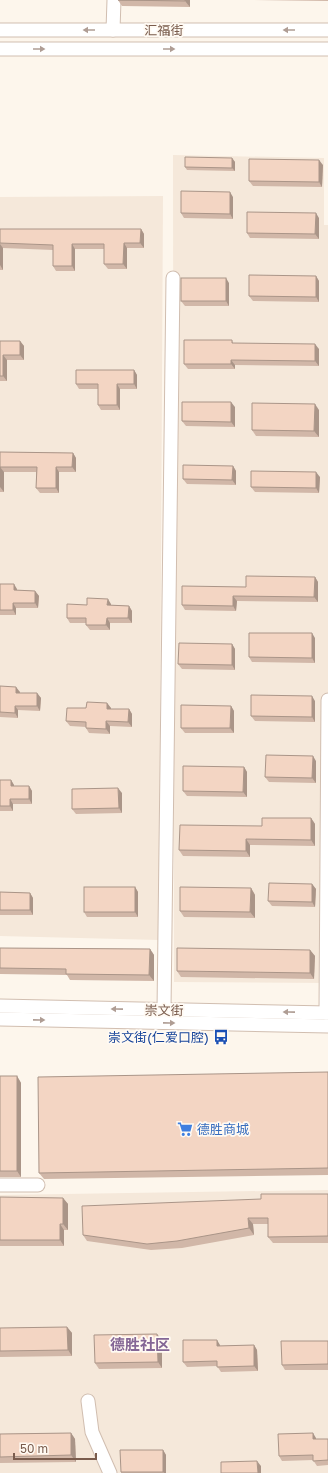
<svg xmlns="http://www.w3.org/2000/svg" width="328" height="1473" font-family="'Golos Text','Noto Sans SC',sans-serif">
<rect width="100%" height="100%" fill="#fdf6ec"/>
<g fill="#f5e8da">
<path d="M173 155 324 158V225H328V983L174 982Z"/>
<path d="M163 196 159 940 0 936V197Z"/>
<path d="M328 1190V1473H0V1195Z"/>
</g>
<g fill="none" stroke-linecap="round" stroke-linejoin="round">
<g stroke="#d1beb0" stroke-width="15">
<g id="minor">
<path d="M0 30H328"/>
<path d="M113 30 114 0"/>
<path d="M0 49H328"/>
<path d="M0 1006 328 1013"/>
<path d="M164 1010 173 278"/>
<path d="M326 1013 328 700"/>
<path d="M0 1019 328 1026"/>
<path d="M0 1185H38"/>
<path d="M88 1401 92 1432 110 1473"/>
</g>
</g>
<use href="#minor" stroke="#fff" stroke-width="13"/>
</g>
<g fill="#d1b7a8">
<path d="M118 0H190V7L122 6Z"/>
<path d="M247 0H328V1Z"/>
<path d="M232 158 235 162V171L187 170 185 167Z"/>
<path d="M323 165 322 187 253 186 249 181Z"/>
<path d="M233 197V219L184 218 181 213Z"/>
<path d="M319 218V239L250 238 247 233Z"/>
<path d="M0 229H141L144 234V248H127V269H108L104 264V249H75V271H56L53 266V250L3 248V270H0Z"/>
<path d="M316 276 319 281V302L253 301 249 296Z"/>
<path d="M229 283V306H185L181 301Z"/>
<path d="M232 340 233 343 319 349V366L235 365V369H188L184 364Z"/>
<path d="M0 341H20L24 346V360H7V381H0Z"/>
<path d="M134 370 137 375V389H120V410H101L98 405V389H79L76 384Z"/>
<path d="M235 407V427L186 426 182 421Z"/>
<path d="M319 410V437L256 436 252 430Z"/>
<path d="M0 452 73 453 76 458V472H59V493H40L36 488V472H4V492H0Z"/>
<path d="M233 466 236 471V485L187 484 183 479Z"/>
<path d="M320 477 319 493 255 492 251 487Z"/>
<path d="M315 577 318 582V602L237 601 236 611 185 610 182 605 246 587Z"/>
<path d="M0 584 17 589V590L35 591 39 596 38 608H16V615H0Z"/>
<path d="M111 604V605L129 606 132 611V623H110V630H90L86 625V623H70L67 618 87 605Z"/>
<path d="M315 638V663L252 662 249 657Z"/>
<path d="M232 644 235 649V670L182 669 178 664Z"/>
<path d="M0 686 20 692 19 693H37L41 698 40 711 18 710V718L0 717Z"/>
<path d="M315 701V722L255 721 251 716Z"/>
<path d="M107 703 111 708V709H129L132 714V727L110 726V734L89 733 86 728V727L70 726 66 721 86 708Z"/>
<path d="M231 706 234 711V733H185L181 728Z"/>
<path d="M316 761V783L269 782 265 777Z"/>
<path d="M244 767 247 772V797L187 796 183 791Z"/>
<path d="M0 780H11L14 785V786H29L32 791V804H13V811H0Z"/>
<path d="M122 793V813L76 814 72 809Z"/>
<path d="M311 818 315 824V846L250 845V857L183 856 179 850 262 826Z"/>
<path d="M312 884 316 889 315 907 272 906 268 901Z"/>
<path d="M135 887 138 892V917H87L84 912Z"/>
<path d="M251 888 255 895V918L184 917 180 911Z"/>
<path d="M0 892 30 893 33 898V915H0Z"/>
<path d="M0 948 150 949 154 955V981L70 980 67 975 0 974Z"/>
<path d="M310 950 315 956 314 979 181 977 177 971Z"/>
<path d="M328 1072V1175L44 1179 39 1173Z"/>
<path d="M0 1076H17L21 1083V1177H0Z"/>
<path d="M328 1194V1243H273L268 1237V1224H253L254 1235 182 1248 151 1250 87 1241 83 1235 261 1199Z"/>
<path d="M0 1197 63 1198 68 1204V1230H64V1246H0Z"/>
<path d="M67 1327 72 1333V1356L0 1357V1328Z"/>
<path d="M162 1340V1368L99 1369 95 1363Z"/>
<path d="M328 1341V1370H285L282 1365Z"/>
<path d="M220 1345V1346L254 1345 257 1350 258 1371 221 1372 217 1366 187 1367 183 1362Z"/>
<path d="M71 1433 75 1439 76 1462 0 1463V1434Z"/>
<path d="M316 1438V1439H328V1465L317 1466 313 1460 282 1461 279 1456Z"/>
<path d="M163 1450 166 1455V1473H121V1472Z"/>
</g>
<g fill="#aa9588">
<path d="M185 0H190V7L185 1Z"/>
<path d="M232 158 235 162V171L232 168Z"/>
<path d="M319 160 323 165 322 187 319 182Z"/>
<path d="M230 192 233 197V219L230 214Z"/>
<path d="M316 213 319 218V239L315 234Z"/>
<path d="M141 229 144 234V248L140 243Z"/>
<path d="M124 243 127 248V269L123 264Z"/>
<path d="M0 244 3 248V270L0 265Z"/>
<path d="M72 244 75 249V271L72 266Z"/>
<path d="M316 276 319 281V302L316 297Z"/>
<path d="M226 278 229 283V306L226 301Z"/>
<path d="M20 341 24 346V360L20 355Z"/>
<path d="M315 344 319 349V366L315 361Z"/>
<path d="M3 355 7 360V381L3 376Z"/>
<path d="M231 360 235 365V369L231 364Z"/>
<path d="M134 370 137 375V389L134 384Z"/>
<path d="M117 384 120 389V410L117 405Z"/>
<path d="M231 402 235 407V427L231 422Z"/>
<path d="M315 404 319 410V437L314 431Z"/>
<path d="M73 453 76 458V472L72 467Z"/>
<path d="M233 466 236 471V485L232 480Z"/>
<path d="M0 467 4 472V492L0 487Z"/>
<path d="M56 467 59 472V493L56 488Z"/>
<path d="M316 472 320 477 319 493 316 488Z"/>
<path d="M315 577 318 582V602L314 597Z"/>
<path d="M14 584 17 589V595L14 590Z"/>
<path d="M35 591 39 596 38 608 35 603Z"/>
<path d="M233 596 237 601 236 611 233 606Z"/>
<path d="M108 599 111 604V610L107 605Z"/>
<path d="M13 603 16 608V615L13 610Z"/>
<path d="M129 606 132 611V623L128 618Z"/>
<path d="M107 618 110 623V630L106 625Z"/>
<path d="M312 633 315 638V663L312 658Z"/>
<path d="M232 644 235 649V670L232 665Z"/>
<path d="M16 687 20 692 19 698 16 693Z"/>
<path d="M37 693 41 698 40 711 37 706Z"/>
<path d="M312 696 315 701V722L312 717Z"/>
<path d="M107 703 111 708V714L107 709Z"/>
<path d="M15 706 18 710V718L15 713Z"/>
<path d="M231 706 234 711V733L230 728Z"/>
<path d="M129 709 132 714V727L128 722Z"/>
<path d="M106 721 110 726V734L106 729Z"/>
<path d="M313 756 316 761V783L312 778Z"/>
<path d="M244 767 247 772V797L243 792Z"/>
<path d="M11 780 14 785V791L11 786Z"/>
<path d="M29 786 32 791V804L29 799Z"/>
<path d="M118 788 122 793V813L119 808Z"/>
<path d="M10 799 13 804V811L10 806Z"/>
<path d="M311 818 315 824V846L311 840Z"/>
<path d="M246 839 250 845V857L246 851Z"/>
<path d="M312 884 316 889 315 907 312 902Z"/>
<path d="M135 887 138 892V917L135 912Z"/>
<path d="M251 888 255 895V918L250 912Z"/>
<path d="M30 893 33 898V915L30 910Z"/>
<path d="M150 949 154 955V981L149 975Z"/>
<path d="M310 950 315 956 314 979 310 973Z"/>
<path d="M17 1076 21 1083V1177L17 1171Z"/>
<path d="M63 1198 68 1204V1230L63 1224Z"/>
<path d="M248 1218 253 1224 254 1235 249 1228Z"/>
<path d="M60 1224 64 1230V1246L60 1240Z"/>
<path d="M67 1327 72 1333V1356L68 1350Z"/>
<path d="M157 1334 162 1340V1368L158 1362Z"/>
<path d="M217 1340 220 1345 221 1351 217 1346Z"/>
<path d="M254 1345 257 1350 258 1371 254 1366Z"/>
<path d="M71 1433 75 1439 76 1462 71 1455Z"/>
<path d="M313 1433 316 1438V1444L313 1439Z"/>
<path d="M163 1450 166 1455V1473H164L163 1472Z"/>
<path d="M257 1461 261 1466V1473H258Z"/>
</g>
<g fill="#f3d5c3" stroke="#aa9588">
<path d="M118 0H185V1Z"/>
<path d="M185 157 232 158V168L185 167Z"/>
<path d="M249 159 319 160V182L249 181Z"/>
<path d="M181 191 230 192V214L181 213Z"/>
<path d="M247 212 316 213 315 234 247 233Z"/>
<path d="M0 229H141L140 243H124L123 264H104V244H72V266H53V245L0 243Z"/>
<path d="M249 275 316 276V297L249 296Z"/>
<rect x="181" y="278" width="45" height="23"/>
<path d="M184 340H232V343L315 344V361L231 360V364H184Z"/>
<path d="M0 341H20V355H3V376H0Z"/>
<path d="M76 370H134V384H117V405H98V384H76Z"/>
<path d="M182 402H231V422L182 421Z"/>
<path d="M252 403 315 404 314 431 252 430Z"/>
<path d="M0 452 73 453 72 467H56V488H36L37 467H0V487Z"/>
<path d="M183 465 233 466 232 480 183 479Z"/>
<path d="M251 471 316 472V488L251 487Z"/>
<path d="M246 576 315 577 314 597 233 596V606L182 605V586L246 587Z"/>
<path d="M0 584H14V590L35 591V603H13V610H0Z"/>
<path d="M87 598 108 599 107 605 129 606 128 618H107L106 625H86V618H67V604L87 605Z"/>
<path d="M249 633H312V658L249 657Z"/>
<path d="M179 643 232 644V665L178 664Z"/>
<path d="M0 686 16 687V693H37V706H15V713L0 712Z"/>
<path d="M251 695 312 696V717L251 716Z"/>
<path d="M87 702 107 703V709H129L128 722 106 721V729L86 728V722L66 721 67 708H86Z"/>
<path d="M181 705 231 706 230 728H181Z"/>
<path d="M266 755 313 756 312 778 265 777Z"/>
<path d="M183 766 244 767 243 792 183 791Z"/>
<path d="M0 780H11V786H29V799H10V806H0Z"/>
<path d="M118 788 119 808 72 809V789Z"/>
<path d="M262 818H311V840L246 839V851L179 850 180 825 262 826Z"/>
<path d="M269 883 312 884V902L268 901Z"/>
<rect x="84" y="887" width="51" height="25"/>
<path d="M180 887 251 888 250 912 180 911Z"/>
<path d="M0 892 30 893V910H0Z"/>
<path d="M0 948 150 949 149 975 66 974V969L0 968Z"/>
<path d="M177 948 310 950V973L177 971Z"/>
<path d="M328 1072V1168L39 1173 38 1077Z"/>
<rect x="0" y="1076" width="17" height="95"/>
<path d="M261 1194H328V1236L268 1237V1218H248L249 1228 177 1241 147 1244 83 1235 82 1206 261 1199Z"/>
<path d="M0 1197 63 1198V1224H60V1240H0Z"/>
<path d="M67 1327 68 1350 0 1351V1328Z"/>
<path d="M157 1334 158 1362 95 1363 94 1335Z"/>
<path d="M183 1340H217V1346L254 1345V1366L217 1367V1361L183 1362Z"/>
<path d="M281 1341H328V1364L282 1365Z"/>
<path d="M71 1433V1455L0 1457V1434Z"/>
<path d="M313 1433V1439H328V1460L313 1461V1455L279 1456 278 1434Z"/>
<path d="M120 1450H163V1472H121Z"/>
<path d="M257 1461 258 1473H221V1462Z"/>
</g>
<defs><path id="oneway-solid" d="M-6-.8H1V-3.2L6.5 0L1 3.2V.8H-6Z"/></defs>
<g fill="#af9d94">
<use href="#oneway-solid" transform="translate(89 30) rotate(-180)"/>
<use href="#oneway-solid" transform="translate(289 30) rotate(-180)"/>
<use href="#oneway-solid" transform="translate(39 49)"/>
<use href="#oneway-solid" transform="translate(169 49)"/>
<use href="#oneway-solid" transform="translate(117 1009) rotate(-179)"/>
<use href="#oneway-solid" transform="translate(289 1012) rotate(-179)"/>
<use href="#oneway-solid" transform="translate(39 1020) rotate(1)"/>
<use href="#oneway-solid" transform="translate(169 1023) rotate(1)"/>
</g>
<defs>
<g id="bus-bare" transform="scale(1.2)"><path d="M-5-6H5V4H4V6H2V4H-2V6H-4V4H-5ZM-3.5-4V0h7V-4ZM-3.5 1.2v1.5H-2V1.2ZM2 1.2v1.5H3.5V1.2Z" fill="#1a4fb4" stroke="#fffaf3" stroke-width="2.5" paint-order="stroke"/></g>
<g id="supermarket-bare" transform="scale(1.2)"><path d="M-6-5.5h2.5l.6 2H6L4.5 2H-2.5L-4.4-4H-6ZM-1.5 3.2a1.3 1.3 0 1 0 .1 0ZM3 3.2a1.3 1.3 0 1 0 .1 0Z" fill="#3f7fe0" stroke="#fffaf3" stroke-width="2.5" paint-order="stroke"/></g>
</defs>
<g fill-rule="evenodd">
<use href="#bus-bare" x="221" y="1037"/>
<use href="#supermarket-bare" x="185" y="1129"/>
</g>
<g text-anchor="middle" stroke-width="3.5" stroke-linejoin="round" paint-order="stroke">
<g font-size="13" fill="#7a5c4d" stroke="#fffaf3">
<text x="164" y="35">汇福街</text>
<text transform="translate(164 1010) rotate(1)" y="5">崇文街</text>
</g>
<g font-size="13" fill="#164399" stroke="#fffaf3" text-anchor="end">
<text x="209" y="1042">崇文街(仁爱口腔)</text>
</g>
<g font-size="13" fill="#366cbe" stroke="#fffaf3" text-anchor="start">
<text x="197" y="1134">德胜商城</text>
</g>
<g font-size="15" font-weight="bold" fill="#846695" stroke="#fffaf3">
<text x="140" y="1350">德胜社区</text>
</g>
</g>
<path d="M14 1453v6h82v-6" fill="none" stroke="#7a5c4d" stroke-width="2"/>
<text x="20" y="1453" font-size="12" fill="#7a5c4d" stroke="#fffaf3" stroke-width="3" paint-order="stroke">50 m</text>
</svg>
